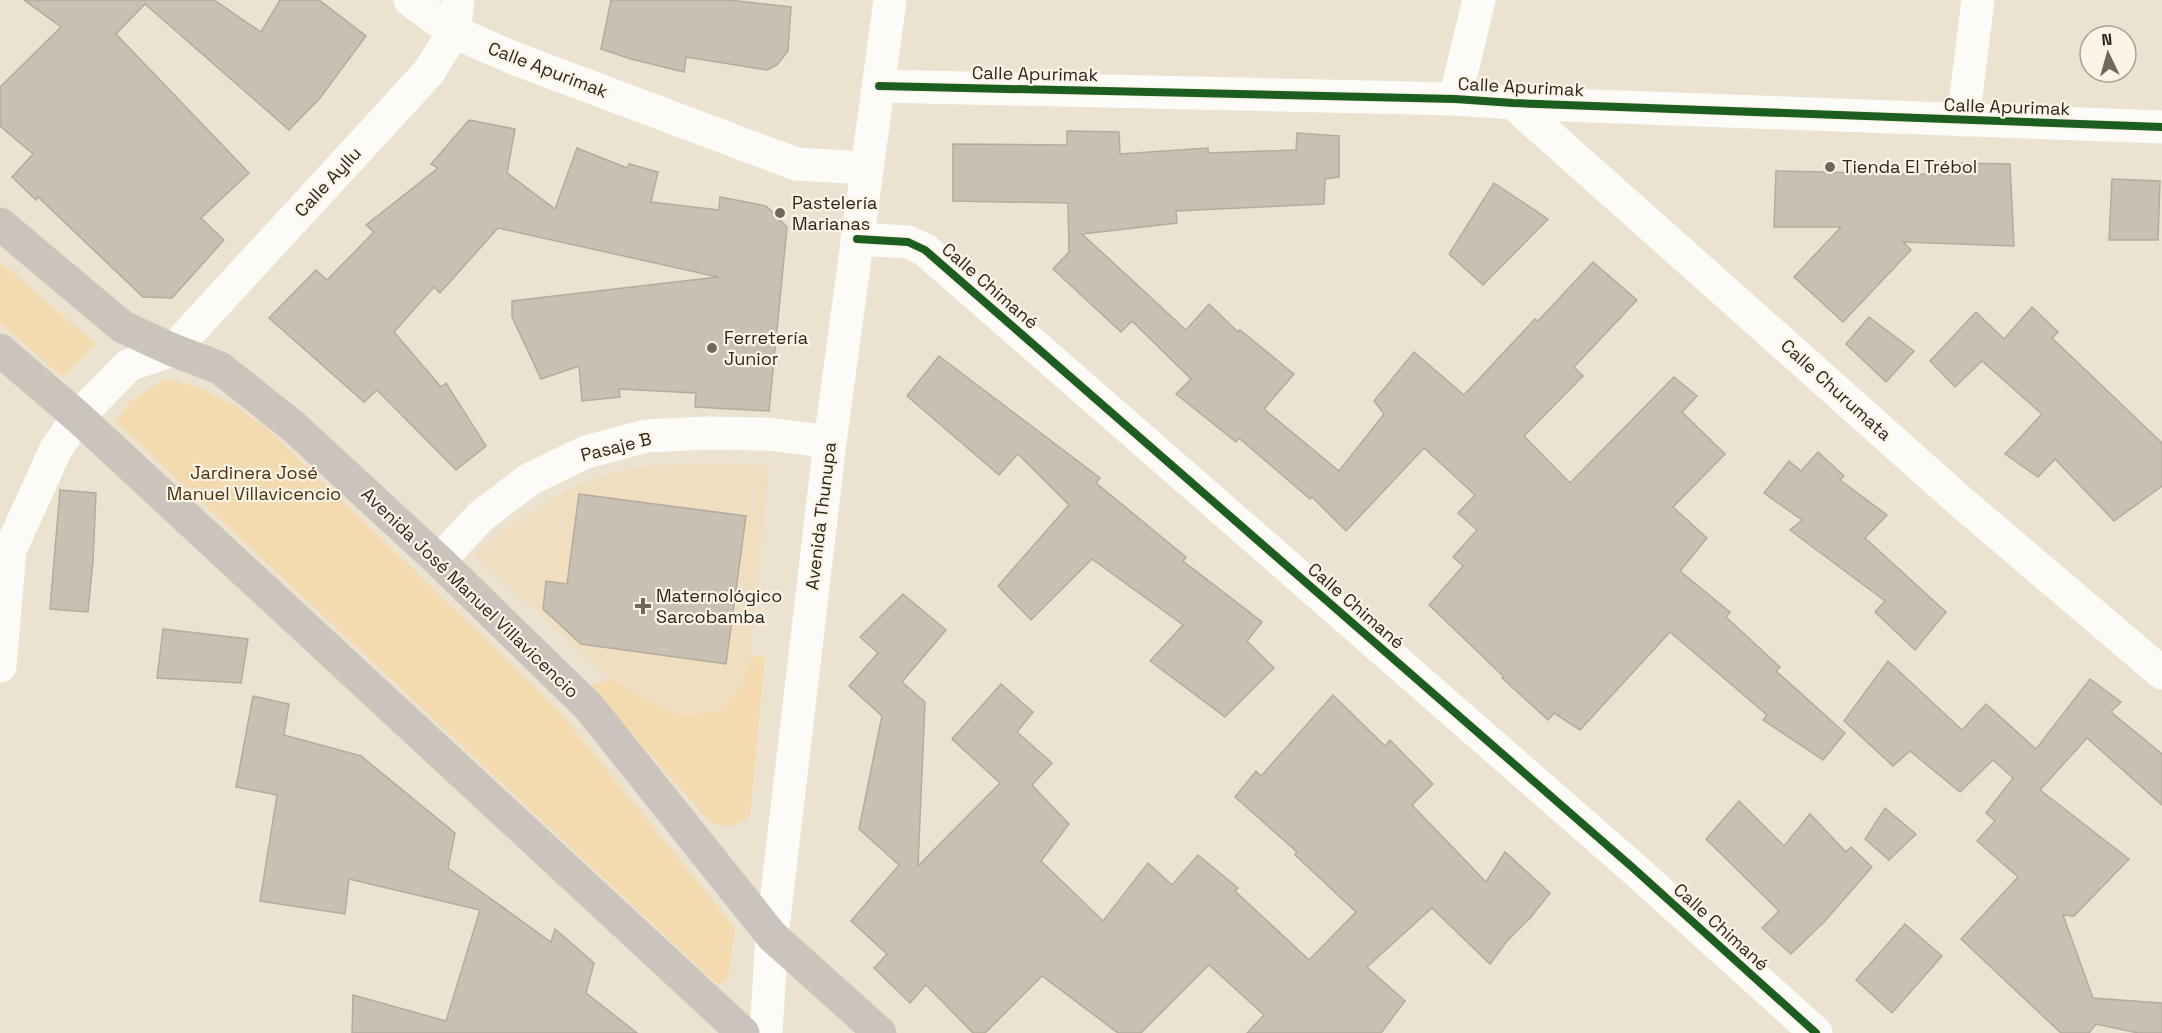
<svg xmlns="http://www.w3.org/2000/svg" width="2162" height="1033" font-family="'Space Grotesk',sans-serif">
<rect width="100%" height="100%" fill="#ece2d0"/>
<path fill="#f0dec0" d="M697 463 769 465 750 658 743 684 721 709 681 716 644 698 610 679 473 554 518 521 565 491 606 474 648 466Z"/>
<g fill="#f3daaf">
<path d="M0 262 96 344 63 377 0 323Z"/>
<path d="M165 379 201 388 235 406 270 431 558 710 735 928 728 978 719 986 116 422 129 403Z"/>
<path d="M765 655 750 815 735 826 712 824 589 686 610 679 644 698 681 716 721 710 743 684 750 658Z"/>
</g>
<g fill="#c8c0b2" stroke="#b3ac9d" stroke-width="1.5">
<path d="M24 0H214L261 32 280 0H319L366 36 320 98 289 130 145 4 116 34 249 173 201 218 224 240 172 298 143 297 38 197 36 200 12 177 33 154 0 126V87L61 27Z"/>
<path d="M611 0H729L791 7 788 51 777 65 767 70 686 57 684 72 631 59 601 49Z"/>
<path d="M469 120 515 129 507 173 555 209 577 148 627 168 629 164 658 172 651 202 719 210 720 197 766 206 787 227 769 411 695 407 696 393 619 389 620 397 582 401 579 366 541 379 512 317V301L718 277 498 228 440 293 434 287 394 332 441 387 446 383 486 446 456 470 377 390 364 402 269 318 316 270 327 280 374 232 366 225 438 168 431 164Z"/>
<path d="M1067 131 1119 132 1120 154 1208 148V153L1296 150 1297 133 1339 136V177L1325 179 1324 204 1176 211 1177 223 1082 234 1186 330 1209 304 1238 332 1240 330 1294 374 1264 409 1339 471 1384 414 1374 401 1414 352 1464 395 1535 319 1538 321 1593 262 1637 300 1574 367 1583 376 1524 436 1570 483 1674 377 1697 396 1682 412 1725 454 1673 507 1707 538 1680 571 1730 612 1726 617 1780 667 1776 671 1845 733 1823 760 1763 720 1767 715 1670 632 1580 730 1554 713 1548 720 1502 678 1504 677 1429 605 1463 566 1453 557 1477 530 1458 513 1475 495 1424 448 1346 531 1312 497 1310 499 1239 438 1236 442 1176 394 1191 379 1132 321 1121 332 1053 269 1069 252 1068 203 953 201V144L1067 145Z"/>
<path d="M1955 163 2010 164 2014 246 1903 242 1911 250 1843 322 1794 277 1841 227H1774L1776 171 1956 175Z"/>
<path d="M2112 179 2160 181 2158 240H2109Z"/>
<path d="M1494 183 1548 219 1483 285 1449 254Z"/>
<path d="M2032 307 2058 332 2052 338 2162 443V486L2114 521 2055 459 2038 477 2005 454 2042 414 1982 361 1955 387 1930 361 1976 312 2004 339Z"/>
<path d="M1869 317 1914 351 1886 382 1846 344Z"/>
<path d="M939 356 1100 478 1096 483 1186 557 1183 561 1262 622 1247 641 1274 668 1225 717 1150 661 1183 625 1092 559 1031 620 998 586 1069 505 1018 454 999 475 907 396Z"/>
<path d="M1818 452 1844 476 1840 480 1887 515 1865 538 1946 612 1915 650 1875 612 1885 601 1790 530 1802 520 1764 493 1789 461 1801 471Z"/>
<path d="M60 490 96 493 93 561 88 612 50 609Z"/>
<path d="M579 494 746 516 726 664 581 644 543 609 546 581 567 584Z"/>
<path d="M903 594 946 630 902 682 925 702 918 866 1000 783 952 739 1001 684 1033 712 1017 732 1052 763 1032 785 1069 824 1041 861 1103 921 1148 863 1172 885 1198 855 1238 888 1235 891 1309 960 1356 912 1295 855 1297 852 1235 797 1256 771 1261 776 1333 695 1385 746 1390 740 1433 784 1412 805 1486 882 1505 852 1550 893 1531 917 1507 941 1490 964 1432 908 1367 967 1405 1001 1381 1033H1247L1264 1015 1209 965 1141 1033H1118L1042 976 985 1033H973L926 985 910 1003 874 968 887 954 851 921 899 865 859 829 882 716 849 686 878 653 860 637Z"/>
<path d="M163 629 248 639 241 683 157 678Z"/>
<path d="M1888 661 1962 730 1986 704 2036 749 2090 679 2121 702 2111 712 2162 754V805L2087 738 2040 790 2129 859 2074 916 2063 915 2093 998 2162 1003V1033H2138L2096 1024 2089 1033H2061L1961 939 2018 877 1977 841 1995 821 1986 813 2013 778 1993 760 1960 792 1910 751 1893 766 1844 721Z"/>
<path d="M253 696 289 704 284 735 361 756 455 833 448 868 551 942 555 929 594 963 586 993 637 1033H352L353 995 446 1021 480 910 349 879 345 914 260 901 277 795 236 787Z"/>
<path d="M1739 801 1784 846 1810 814 1846 852 1851 847 1872 867 1825 921 1791 954 1762 928 1779 911 1706 839Z"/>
<path d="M1885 808 1916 834 1889 860 1865 839Z"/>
<path d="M1905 924 1942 956 1892 1013 1856 980Z"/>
</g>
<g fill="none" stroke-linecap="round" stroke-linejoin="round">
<g stroke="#fcfbf8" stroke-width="33">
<path d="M410 0 454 32 516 59 796 164 867 168"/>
<path d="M879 86 1455 99 1513 103 2162 127"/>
<path d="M1455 99 1479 0"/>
<path d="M1513 103 1960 501 2162 673"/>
<path d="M1963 120 1978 0"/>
<path d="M857 239 908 242 925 250 1632 867 1816 1033"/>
<path d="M439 561 481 516 530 479 586 452 646 436 707 433 768 434 830 442"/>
<path d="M0 666 10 550 56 449 78 417 129 365 173 350 428 73 454 32 458 0"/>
<path d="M766 1033 772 936 830 442 890 0"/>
</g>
<g stroke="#cbc4bd" stroke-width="33">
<path d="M0 224 123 327 173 350 220 368 294 427 439 561 589 707 772 936 880 1033"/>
<path d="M0 350 78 417 743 1033"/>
</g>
<g stroke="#fcf4e7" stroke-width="11">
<g id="cycleway">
<path d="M879 86 1455 99 1513 103 2162 127"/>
<path d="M857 239 908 242 925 250 1632 867 1816 1033"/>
</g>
</g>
<use href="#cycleway" stroke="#1b5e20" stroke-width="8"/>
</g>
<g fill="#706859" stroke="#fcf4e7" stroke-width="2">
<circle cx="1830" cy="167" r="6"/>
<circle cx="780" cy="213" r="6"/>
<circle cx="712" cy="348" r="6"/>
<path d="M640 597h6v6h6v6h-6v6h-6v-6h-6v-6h6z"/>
</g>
<g text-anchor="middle" stroke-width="4.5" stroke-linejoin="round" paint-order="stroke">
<g font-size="18" fill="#2e2619" stroke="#fcf4e7">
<text transform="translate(548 70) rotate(21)" y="6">Calle Apurimak</text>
<text transform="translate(1035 74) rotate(1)" y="6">Calle Apurimak</text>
<text transform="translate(1521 87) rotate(3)" y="6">Calle Apurimak</text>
<text transform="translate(2007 107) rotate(2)" y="6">Calle Apurimak</text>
<text transform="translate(328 182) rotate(-47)" y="6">Calle Ayllu</text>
<text transform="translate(990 286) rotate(41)" y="6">Calle Chimané</text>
<text transform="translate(1836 390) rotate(42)" y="6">Calle Churumata</text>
<text transform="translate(616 447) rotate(-14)" y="6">Pasaje B</text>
<text transform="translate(821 516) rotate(-83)" y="6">Avenida Thunupa</text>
<text transform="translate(470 593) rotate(44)" y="6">Avenida José Manuel Villavicencio</text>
<text transform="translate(1356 606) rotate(41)" y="6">Calle Chimané</text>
<text transform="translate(1721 927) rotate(42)" y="6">Calle Chimané</text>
</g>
<g font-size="18" fill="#2e2619" stroke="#fcf4e7" text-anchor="start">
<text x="1842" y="173">Tienda El Trébol</text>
<text x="792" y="209">Pastelería<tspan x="792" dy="21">Marianas</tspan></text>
<text x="724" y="344">Ferretería<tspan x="724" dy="21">Junior</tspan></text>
<text x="656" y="602">Maternológico<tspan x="656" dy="21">Sarcobamba</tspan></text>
</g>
<g font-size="18" fill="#47340f" stroke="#fcf4e7">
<text x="254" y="479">Jardinera José<tspan x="254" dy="21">Manuel Villavicencio</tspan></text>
</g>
</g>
<g transform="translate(2108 54) rotate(355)"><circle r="28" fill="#fcf4e7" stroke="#aaa295" stroke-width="1.5"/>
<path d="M0-4.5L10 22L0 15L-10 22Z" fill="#706859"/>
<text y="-9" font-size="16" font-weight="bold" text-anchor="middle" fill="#2e2619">N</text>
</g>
</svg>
